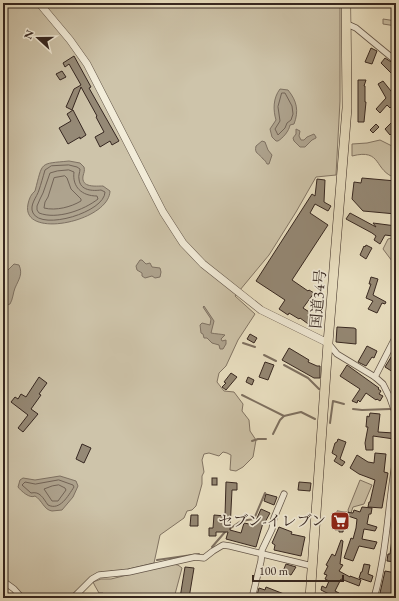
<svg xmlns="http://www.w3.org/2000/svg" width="399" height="601" font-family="'EB Garamond','Noto Serif JP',serif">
<rect width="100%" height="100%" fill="#ede4c6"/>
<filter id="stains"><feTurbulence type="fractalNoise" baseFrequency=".005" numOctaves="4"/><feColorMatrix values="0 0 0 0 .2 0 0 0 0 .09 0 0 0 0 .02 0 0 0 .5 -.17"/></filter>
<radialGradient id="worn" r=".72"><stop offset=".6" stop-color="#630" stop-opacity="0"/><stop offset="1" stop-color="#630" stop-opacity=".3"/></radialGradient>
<g fill="#cec4aa" stroke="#827565">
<path d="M3 3H340V101L336 175 316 177 296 212 269 255 235 296 255 314 238 340 226 366 219 373 217 382 224 391 234 392 243 404 242 411 249 420 250 431 256 440 253 457 243 467 236 471 230 470 231 455 227 453 223 452 219 456 209 453 204 454 202 460 204 472 202 476V484L196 506 192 510 187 511 184 518 160 535 154 563 120 571H111L86 582 68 598H25L13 586 3 579Z"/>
<path d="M383 19 396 21V26L383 24Z"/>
<path d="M380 140 396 148V178C373 171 383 148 352 156V144L367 143Z"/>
<path d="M396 237V261H392L383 249 388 239Z"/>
<path d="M360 480 372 485 364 504 353 507 350 516 348 510Z"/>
<path d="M172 564 178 565 182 568 174 598H103V593H99L95 586 93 582 101 579H111Z"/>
</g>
<g fill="#aea38e" stroke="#7e7162">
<path d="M280 89 288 90C297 101 299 111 294 124L290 125C289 131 283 138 278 141H276L272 137 270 129 276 120C273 110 273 98 280 89Z"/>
<path d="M296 129 300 131 299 136 301 140H304L307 137 314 134 316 137V138L312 140 305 147H300L294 141 293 138 296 134Z"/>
<path d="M262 141 265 142 268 150 272 155 269 164H267C266 162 265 160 263 159 259 153 254 154 256 146Z"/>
<path d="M69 161 80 163 84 167C85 171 84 172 83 176 81 188 96 186 103 186L110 191C109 222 20 240 28 204 29 199 31 194 35 191 43 161 39 164 69 161Z"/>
<path d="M140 260H142L146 264 150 263 152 267 160 268 161 272 160 277 155 278 152 276 145 278 142 276V273L137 270 136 266Z"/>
<path d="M14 264 19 265C23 274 19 279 15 288 13 293 13 299 10 304L5 306 3 305V288L7 277V271Z"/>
<path d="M204 306 214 321 211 333C216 334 221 334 225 335L221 339 222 341 226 340V344L223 349H220L219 345 212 343 207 338H204L203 334 201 333 200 325 202 323 210 325 211 319 203 307Z"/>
<path d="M60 476 76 481 78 486 73 497 62 510C59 510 55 511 52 511 44 510 42 500 35 496 30 499 21 491 18 487L20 480 23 478 35 480Z"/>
</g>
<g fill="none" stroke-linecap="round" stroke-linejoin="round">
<g stroke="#726457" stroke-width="1">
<path d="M282 93H285L292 106 293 114 291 120 287 123 285 128 278 135 275 129 280 121 278 107Z"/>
<path d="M69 165 77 167 80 169C80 172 78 176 79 179 80 191 93 191 101 190L105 192C105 212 42 231 33 213 29 205 37 197 39 190 41 184 43 177 45 170L51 166Z"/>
<path d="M69 170 74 172C72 187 82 196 97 196L98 199C84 210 57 220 39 213L37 210V206L40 199 43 193 50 173 57 171Z"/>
<path d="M65 176 67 178 71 189 81 199V201C71 207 56 211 44 208L45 202 48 197 54 178Z"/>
<path d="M59 480 73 485 74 487C68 496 60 511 48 505 43 498 40 491 31 493L22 485 25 482 35 484Z"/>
<path d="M59 485 65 488 66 490 58 501H52L44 489 52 486Z"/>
</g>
<g stroke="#7e7162" stroke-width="2">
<path d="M243 343 255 347"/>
<path d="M264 355 276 361"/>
<path d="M284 365 308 378 319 389"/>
<path d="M242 395 284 416"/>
<path d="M353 409 362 410 390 409"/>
<path d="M330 423 333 401 344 404"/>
<path d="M273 434 280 420 284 416 301 412 315 419"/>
<path d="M252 441 258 439H266"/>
<path d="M212 547 225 532 241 521 254 519 265 493"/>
<path d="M157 560 199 554"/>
</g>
</g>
<g fill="#958976" stroke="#352620">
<path d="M371 48 377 51 372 64 365 62Z"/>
<path d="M74 56 91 87 89 88 119 141 112 145 110 141 100 147 95 137 104 132 96 117 97 116 81 87 72 110 66 107 74 89 81 85 69 64 65 67 63 63Z"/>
<path d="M385 58 396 65V74L394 76 381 63Z"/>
<path d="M62 71 66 77 60 80 56 74Z"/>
<path d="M358 80H366L364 86H365V102H366L364 122H358Z"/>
<path d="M383 81 395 96V98L393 101 395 103 390 108 387 105 380 113 376 109 386 98 378 84Z"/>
<path d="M73 110 86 135 80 139V137L68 144 59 128 71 121 67 114Z"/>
<path d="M396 118V129L390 135 385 129Z"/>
<path d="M376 124 379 127 373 133 370 130Z"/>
<path d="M362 178 396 181V214L363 211 352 199 354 182 361 183Z"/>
<path d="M317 179 325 180 324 202 331 206 328 211 315 204 310 213 328 225 292 280 308 291 309 290 314 293 303 308 317 317 311 326 300 318 299 319 289 313 288 315 279 309 285 300 256 281 312 194 315 196Z"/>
<path d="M350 213 376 227 373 223 396 226V234L393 235V236L385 235 380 244 374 240 376 236 372 233 346 219Z"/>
<path d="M366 245 372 248 366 259 360 255 364 246 365 247Z"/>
<path d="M371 277 378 279 373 295 386 302 385 304 382 303 377 313 368 309 373 301 366 298 371 284H369Z"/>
<path d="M337 327 354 328 356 329V344L336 342Z"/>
<path d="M250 334 257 338 254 343 247 339Z"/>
<path d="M367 346 377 351 374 358 372 357 366 366 358 362Z"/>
<path d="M289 348 309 360 308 362 317 366H320V378H314L282 360Z"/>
<path d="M396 349V367L393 372 385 367Z"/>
<path d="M265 362 274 365 268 380 259 377Z"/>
<path d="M347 365 379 388 378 389 381 391 379 394 383 396 380 401 377 399 376 400 366 393 360 402 358 400 357 403 352 401 360 389 340 376Z"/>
<path d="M231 373 237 377 226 390 222 387 226 383 224 382Z"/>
<path d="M39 377 47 383 39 394 41 395 31 409 38 414 23 432 18 428 28 415 11 402 15 397 18 399 21 394 26 397Z"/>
<path d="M248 377 254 380 252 385 246 382Z"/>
<path d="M370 413 380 414 378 432 394 433V439L373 436V450H366L365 443 368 427H366L367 416 369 417Z"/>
<path d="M338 439 346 442 340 459 345 462 342 466 334 461 337 456 332 453 335 443 337 442Z"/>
<path d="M82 444 91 448 84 463 76 459Z"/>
<path d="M375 453 386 454 384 472 388 473 382 508 368 507 369 502H370L375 480 359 474 350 468 357 455 368 462 374 463Z"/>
<rect x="212" y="478" width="5" height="7"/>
<path d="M226 482 237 483V490H232L230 530 241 533 244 523 254 525 261 509 270 513 264 524 263 523 256 547 226 539 228 532H216V536H209V528H213L214 515 225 516Z"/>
<path d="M299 482 311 483 310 491 298 490Z"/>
<path d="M266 494 277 497 274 505 264 501Z"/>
<path d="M362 507 372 508 371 514H369L367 524 377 527 375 531 364 529 362 539 377 542 374 549 359 546 353 561 344 558 351 538 353 539 356 528 357 519 345 515 343 532H339V530H335L337 511 353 513 354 510 360 512Z"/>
<path d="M191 515H198V526H190Z"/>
<path d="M279 527 292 532 291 534 305 537 301 556 274 550 275 545 272 543Z"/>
<path d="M393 532H396V562L387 561 388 554H390Z"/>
<path d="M341 540 343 541 340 564 343 565 339 571 350 577V576L361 580 359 586 341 579 335 591 339 593 337 598 321 590 322 586 326 588 329 581 325 579 327 575 324 574 328 566 326 565 332 554 335 556Z"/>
<path d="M286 564 296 567 291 575 283 571Z"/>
<path d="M364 564 370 565 368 574 373 576 371 582 359 578 361 572H362Z"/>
<path d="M185 567 194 568 189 598H180Z"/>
<path d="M385 571 396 573V595L394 594 393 598 380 593Z"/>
<path d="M266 587 284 594H294L302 598H262L263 597 257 595 259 588 265 590Z"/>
</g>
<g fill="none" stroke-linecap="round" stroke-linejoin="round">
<g stroke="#63564a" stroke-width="7">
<g id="minor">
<path d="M347 24 356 28 396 61"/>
<path d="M328 343 337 354 375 377 383 384 390 398 396 415"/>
<path d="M375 377 396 336"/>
<path d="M3 581 14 589 22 598"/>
<path d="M73 598 92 579 99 575 129 572 195 557 204 558 213 551 223 545 230 546 312 566"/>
<path d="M252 598 261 561 262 550 272 529 274 518 284 494"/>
<path d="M374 598C387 553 388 504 396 458"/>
</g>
</g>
<g stroke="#63564a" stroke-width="8">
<path id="tertiary" d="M39 3 70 40 87 64 163 212 183 243 203 264 261 310 328 343"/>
</g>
<g stroke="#352620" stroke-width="10">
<path id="trunk" d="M310 598 328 343 347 108 346 3"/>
</g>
<use href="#minor" stroke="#f3edda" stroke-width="5.5"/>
<use href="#tertiary" stroke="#f3edda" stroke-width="7"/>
<use href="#trunk" stroke="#ede4c6" stroke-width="9"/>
</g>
<defs>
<g id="supermarket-square" transform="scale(1)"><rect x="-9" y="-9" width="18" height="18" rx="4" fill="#8f2418" stroke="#f3edda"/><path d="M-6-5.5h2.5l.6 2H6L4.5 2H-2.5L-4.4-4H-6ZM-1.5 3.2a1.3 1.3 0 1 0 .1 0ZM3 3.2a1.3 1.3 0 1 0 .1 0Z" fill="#fff"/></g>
</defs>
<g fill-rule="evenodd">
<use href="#supermarket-square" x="340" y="521"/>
</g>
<g text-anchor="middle" stroke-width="3.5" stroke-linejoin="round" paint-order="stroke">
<g font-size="15" fill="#352620" stroke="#f3edda">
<text transform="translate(318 299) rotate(-85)" y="5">国道34号</text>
</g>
<g font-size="15" fill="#352620" stroke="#f3edda" text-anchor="end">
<text x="326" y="526">セブン-イレブン</text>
</g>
</g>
<rect width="399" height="601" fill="none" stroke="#ede4c6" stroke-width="16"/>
<rect x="4" y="4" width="391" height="593" fill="none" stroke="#352620" stroke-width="2"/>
<rect x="8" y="8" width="383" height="585" fill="none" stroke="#352620"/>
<g transform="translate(38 38) rotate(291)" stroke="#f3edda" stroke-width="3" paint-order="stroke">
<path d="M0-3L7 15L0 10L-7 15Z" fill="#352620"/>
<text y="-6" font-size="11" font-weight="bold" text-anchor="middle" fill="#352620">N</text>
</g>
<path d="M253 575v6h90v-6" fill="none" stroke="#352620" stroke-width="2"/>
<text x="259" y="575" font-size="12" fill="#352620" stroke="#f3edda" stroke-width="3" paint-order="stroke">100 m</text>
<rect width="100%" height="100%" filter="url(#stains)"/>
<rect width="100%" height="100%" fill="url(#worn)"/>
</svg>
